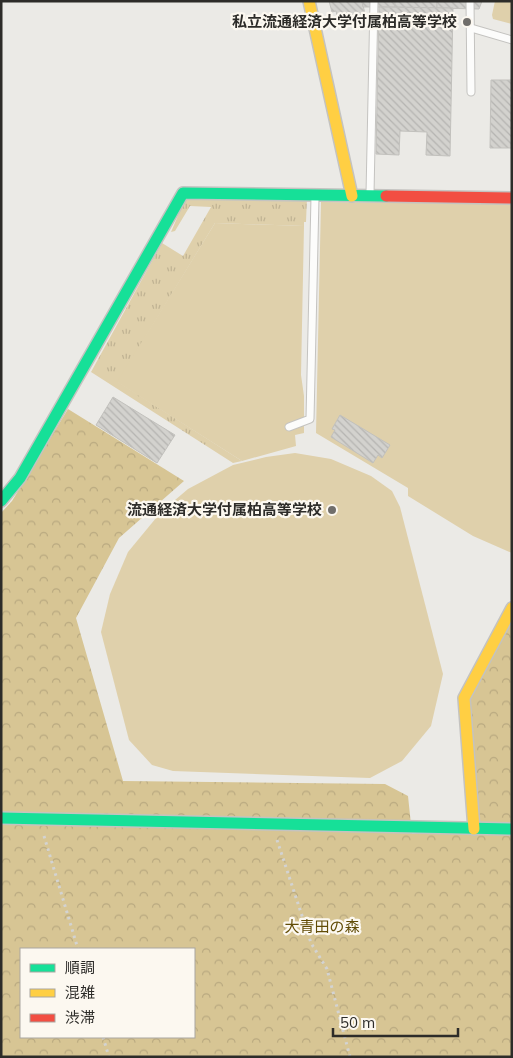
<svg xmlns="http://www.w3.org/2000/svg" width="513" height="1058" font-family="Mulish,'Noto Sans JP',sans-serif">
<defs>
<pattern id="grass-tufts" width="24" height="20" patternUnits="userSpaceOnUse" patternTransform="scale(1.25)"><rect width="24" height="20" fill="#dfd0ab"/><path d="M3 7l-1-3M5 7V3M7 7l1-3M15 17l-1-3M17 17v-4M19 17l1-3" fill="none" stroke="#c0b393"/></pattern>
<pattern id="forest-crowns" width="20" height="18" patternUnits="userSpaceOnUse" patternTransform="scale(1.25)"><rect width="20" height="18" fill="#d7c594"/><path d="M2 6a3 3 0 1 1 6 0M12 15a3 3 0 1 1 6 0" fill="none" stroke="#b9a980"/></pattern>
<pattern id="building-back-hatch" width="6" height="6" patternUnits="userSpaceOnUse" patternTransform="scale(1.25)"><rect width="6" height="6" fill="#d3d2ce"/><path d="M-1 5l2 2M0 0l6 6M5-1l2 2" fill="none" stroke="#b5b4b1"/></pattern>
</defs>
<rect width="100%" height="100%" fill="#ebeae6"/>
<path fill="url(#grass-tufts)" d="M186 197 307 198 306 222H304V226L215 223 118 382 242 461 233 463 91 372 162 243 183 256 211 207 190 206 175 231 171 232Z"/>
<path fill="url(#forest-crowns)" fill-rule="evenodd" d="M68 409 184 481 119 538 76 618 123 781 385 784 408 796 412 834H478L470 700 512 618V1057H1V513L12 501ZM21 949H194V1037H21Z"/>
<g fill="#dfd0ab">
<path d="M495 1H512V24L493 19 492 15Z"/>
<path d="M321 202 512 204V553L473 536 408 496V488L316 433Z"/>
<path d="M215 223 304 226 301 375 304 396V433L295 435 296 446 242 461 117 382Z"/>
<path d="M295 453 331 459 371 476 392 491 400 507 443 674 431 726 402 761 370 778 173 771 152 765 129 740 101 632 110 594 128 552 161 512 188 489 233 465 266 457Z"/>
</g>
<g fill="url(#building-back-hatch)" stroke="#c2c1bd">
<path d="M329 1H362L366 18 339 24 336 11 332 12Z"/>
<path d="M362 1H395V7H363Z"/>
<path d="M395 1H437V8L395 7Z"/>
<path d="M437 1 475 2 482 1 479 9 437 8Z"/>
<path d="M379 7 453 8 450 156 426 155 427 132 400 131 399 155 376 154Z"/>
<path d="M491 80H512V148H490Z"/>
<path d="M113 397 175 435 157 463 96 425Z"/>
<path d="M340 415 390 445 382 458 378 455 373 463 331 437 335 430 332 429Z"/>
</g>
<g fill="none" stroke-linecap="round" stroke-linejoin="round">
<g stroke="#c4c3c0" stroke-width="9">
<g id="lane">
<path d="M470 1 471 92"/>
<path d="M471 28 512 40"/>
<path d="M370 194 374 1"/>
<path d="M289 427 310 419 315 197"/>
</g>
</g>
<g stroke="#c4c3c0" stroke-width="14">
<g id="fast">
<path d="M1 501 20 478 183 193 386 196"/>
<path d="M1 818 512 829"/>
</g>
</g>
<g stroke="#c4c3c0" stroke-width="14">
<g id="slow">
<path d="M309 1 352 196"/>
<path d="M474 829 464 698 512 608"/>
</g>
</g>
<g stroke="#c4c3c0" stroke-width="14">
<path id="jam" d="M386 196 512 198"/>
</g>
<g stroke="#d3d3d2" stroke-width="3" stroke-dasharray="2.5 4" stroke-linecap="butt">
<path d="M44 836 78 949"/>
<path d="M277 840 311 943 327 969 350 1057"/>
<path d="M103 1037 109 1057"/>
</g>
<use href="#lane" stroke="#fcfcfb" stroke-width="7"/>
<use href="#fast" stroke="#16e098" stroke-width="11"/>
<use href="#slow" stroke="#ffcf43" stroke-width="11"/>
<use href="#jam" stroke="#f24e42" stroke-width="11"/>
</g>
<g fill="#706e6b" stroke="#fcf8f0" stroke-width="2">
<circle cx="467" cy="22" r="5"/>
<circle cx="332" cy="510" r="5"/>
</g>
<g text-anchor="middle" stroke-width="4.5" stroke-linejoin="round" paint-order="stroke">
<g font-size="15" font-weight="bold" fill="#2d2c29" stroke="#fcf8f0" text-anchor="end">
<text x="457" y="27">私立流通経済大学付属柏高等学校</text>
<text x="322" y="515">流通経済大学付属柏高等学校</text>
</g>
<g font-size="15" fill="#624c06" stroke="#fcf8f0">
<text x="322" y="932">大青田の森</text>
</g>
</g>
<rect width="513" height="1058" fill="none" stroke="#2d2c29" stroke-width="5"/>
<rect x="20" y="948" width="175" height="90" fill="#fcf8f0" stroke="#a9a6a0"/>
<rect x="30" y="964" width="25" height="8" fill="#16e098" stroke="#a9a6a0"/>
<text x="65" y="973" font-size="15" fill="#2d2c29">順調</text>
<rect x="30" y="989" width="25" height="8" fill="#ffcf43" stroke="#a9a6a0"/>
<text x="65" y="998" font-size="15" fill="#2d2c29">混雑</text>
<rect x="30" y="1014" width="25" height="8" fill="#f24e42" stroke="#a9a6a0"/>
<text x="65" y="1023" font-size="15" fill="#2d2c29">渋滞</text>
<path d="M333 1028v8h125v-8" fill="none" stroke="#2d2c29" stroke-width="2.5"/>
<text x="340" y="1028" font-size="15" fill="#2d2c29" stroke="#fcf8f0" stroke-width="4" paint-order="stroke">50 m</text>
</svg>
